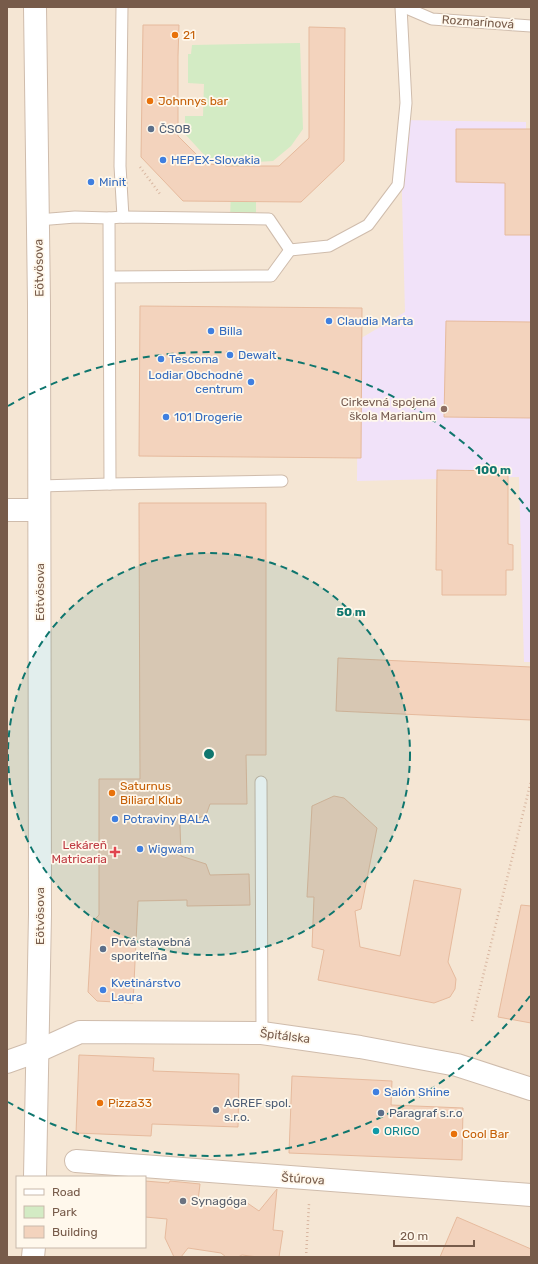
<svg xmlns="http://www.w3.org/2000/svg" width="538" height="1264" font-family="Rubik,sans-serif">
<rect width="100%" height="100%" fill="#fdf4e6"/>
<path fill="#f5e6d4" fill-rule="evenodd" d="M7 7H531V1257H7ZM17 1177H145V1247H17Z"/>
<path fill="#f1e2f9" d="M400 120 526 122V145L531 146V662H524L519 477 357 481 358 340 405 312Z"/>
<path fill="#d3ebc4" d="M300 43 303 129 291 146 273 161 256 162V219H230L232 161 207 158 185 134V116H203L204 84 188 83V54H191L192 45Z"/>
<g fill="#f3d3bd" stroke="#e6ba9d">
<path d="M143 25H179L178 56V136L206 164 226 165V166H279L309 138V27L345 28 344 161 301 202 183 201 141 157Z"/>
<path d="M456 129H531V235H505V183L456 182Z"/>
<path d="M140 306 362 308 361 458 139 456Z"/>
<path d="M446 321 531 322V418L444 417Z"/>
<path d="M437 470 508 471V544L513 545V570H506V595H442V570H436Z"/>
<path d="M139 503H266V755H246L247 804H210L206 815 180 825 181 856 206 864 210 875 249 874 250 905 187 906V900L138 901 133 1003 97 1001 88 992 92 922 99 915V779H140Z"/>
<path d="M338 658 531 667V720L336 711Z"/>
<path d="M334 796 344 798 377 828 361 909 355 911 360 947 400 956 414 880 461 889 448 962 456 979 455 989 450 997 434 1003 318 980 324 950 312 947 314 897H307L312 806Z"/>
<path d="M521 905 531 906V1023L498 1017Z"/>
<path d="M79 1055 154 1058 153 1071 239 1074 238 1127 152 1124 151 1136 76 1133Z"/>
<path d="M292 1076 392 1081 391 1105 463 1108 462 1160 289 1153Z"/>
<path d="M145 1181 169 1183 170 1181 200 1184 198 1201 243 1200 259 1211 277 1189 273 1230 283 1231 279 1257H258L242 1255 238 1257H226L221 1253 188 1248 181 1257H174L165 1238 167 1219 145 1217Z"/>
<path d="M457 1217 531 1249V1257H440Z"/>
</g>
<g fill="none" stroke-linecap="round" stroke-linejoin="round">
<g stroke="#cfbcac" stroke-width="13">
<g id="service">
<path d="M122 7 120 166 123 217"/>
<path d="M404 7 432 19 531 26"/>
<path d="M109 218 110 484"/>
<path d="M38 220 75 217 109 218 123 217 269 219 290 250 329 246 368 225 398 185 406 103 401 7"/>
<path d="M110 277 271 276 290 250"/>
<path d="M40 486 110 484 282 481"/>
<path d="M261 782 262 1033"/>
</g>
</g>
<g stroke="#cfbcac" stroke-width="24">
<g id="minor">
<path d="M7 510H39"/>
<path d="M7 1062 38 1051 80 1032 262 1033 360 1047 457 1065 531 1089"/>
<path d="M76 1161 531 1195"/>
<path d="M35 1177 40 914 39 304 35 7"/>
<path d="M33 1257 34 1247"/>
</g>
</g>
<g stroke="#d8b6a0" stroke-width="2.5" stroke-dasharray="1 3" stroke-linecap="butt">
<path d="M140 167 160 194"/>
<path d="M472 1021 531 781"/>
<path d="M306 1257 309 1204"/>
</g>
<use href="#service" stroke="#fff" stroke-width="11"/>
<use href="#minor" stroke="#fff" stroke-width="22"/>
</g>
<circle cx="209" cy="754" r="201" fill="#0f766e" fill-opacity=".12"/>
<g fill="none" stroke="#0f766e" stroke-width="2" stroke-dasharray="7 5">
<circle cx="209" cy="754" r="201"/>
<path d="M530 996A402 402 0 0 1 8 1102M8 406A402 402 0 0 1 530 512"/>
</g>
<g fill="#e8710a" stroke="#fff8ec" stroke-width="1.5">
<circle cx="175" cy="35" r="4"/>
<circle cx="150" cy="101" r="4"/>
<circle cx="112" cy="793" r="4"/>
<circle cx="100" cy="1103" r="4"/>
<circle cx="454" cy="1134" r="4"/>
</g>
<g fill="#5c6f8a" stroke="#fff8ec" stroke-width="1.5">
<circle cx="151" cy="129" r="4"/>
<circle cx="103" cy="949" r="4"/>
<circle cx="216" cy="1110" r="4"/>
<circle cx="381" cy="1113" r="4"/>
</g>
<g fill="#3f7fe0" stroke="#fff8ec" stroke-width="1.5">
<circle cx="163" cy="160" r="4"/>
<circle cx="91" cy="182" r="4"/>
<circle cx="329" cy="321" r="4"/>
<circle cx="211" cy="331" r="4"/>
<circle cx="230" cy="355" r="4"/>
<circle cx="161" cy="359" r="4"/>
<circle cx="251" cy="382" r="4"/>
<circle cx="166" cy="417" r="4"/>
<circle cx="115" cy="819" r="4"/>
<circle cx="140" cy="849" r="4"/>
<circle cx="103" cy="990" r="4"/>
<circle cx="376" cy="1092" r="4"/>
</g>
<circle fill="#8d6e63" stroke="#fff8ec" stroke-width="1.5" cx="444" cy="409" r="4"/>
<path fill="#e0444e" stroke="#fff8ec" stroke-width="1.5" d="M113 846h4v4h4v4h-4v4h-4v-4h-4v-4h4z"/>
<circle fill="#0f9aa8" stroke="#fff8ec" stroke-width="1.5" cx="376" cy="1131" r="4"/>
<circle fill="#6b7280" stroke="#fff8ec" stroke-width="1.5" cx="183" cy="1201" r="4"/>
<g text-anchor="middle" stroke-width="3.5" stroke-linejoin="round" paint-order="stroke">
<g font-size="12" fill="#775b4a" stroke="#fff8ec">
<text transform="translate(478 22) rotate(4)" y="4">Rozmarínová</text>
<text transform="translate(39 268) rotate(-91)" y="4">Eötvösova</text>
<text transform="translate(40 592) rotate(-90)" y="4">Eötvösova</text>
<text transform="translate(40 916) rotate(-90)" y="4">Eötvösova</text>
<text transform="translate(285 1036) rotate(7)" y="4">Špitálska</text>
<text transform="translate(303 1179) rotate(4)" y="4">Štúrova</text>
</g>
<g font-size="12" fill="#c56008" stroke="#fff8ec" text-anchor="start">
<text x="183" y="39">21</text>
<text x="158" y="105">Johnnys bar</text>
<text x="120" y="790">Saturnus<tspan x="120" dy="14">Biliard Klub</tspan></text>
<text x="108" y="1107">Pizza33</text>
<text x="462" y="1138">Cool Bar</text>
</g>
<g font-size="12" fill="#4e5e75" stroke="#fff8ec" text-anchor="start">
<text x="159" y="133">ČSOB</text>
<text x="111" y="946">Prvá stavebná<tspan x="111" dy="14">sporiteľňa</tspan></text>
<text x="224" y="1107">AGREF spol.<tspan x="224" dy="14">s.r.o.</tspan></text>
<text x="389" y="1117">Paragraf s.r.o</text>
</g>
<g font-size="12" fill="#366cbe" stroke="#fff8ec" text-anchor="start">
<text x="171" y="164">HEPEX-Slovakia</text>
<text x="99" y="186">Minit</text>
<text x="337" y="325">Claudia Marta</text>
<text x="219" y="335">Billa</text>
<text x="238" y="359">Dewalt</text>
<text x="169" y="363">Tescoma</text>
<text x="243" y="379" text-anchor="end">Lodiar Obchodné<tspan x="243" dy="14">centrum</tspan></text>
<text x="174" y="421">101 Drogerie</text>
<text x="123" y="823">Potraviny BALA</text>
<text x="148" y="853">Wigwam</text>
<text x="111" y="987">Kvetinárstvo<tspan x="111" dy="14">Laura</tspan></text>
<text x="384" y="1096">Salón Shine</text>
</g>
<g font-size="12" fill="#785e54" stroke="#fff8ec" text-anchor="end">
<text x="436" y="406">Cirkevná spojená<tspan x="436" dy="14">škola Marianum</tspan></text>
</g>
<g font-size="12" fill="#be3a42" stroke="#fff8ec" text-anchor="end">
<text x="107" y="849">Lekáreň<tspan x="107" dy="14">Matricaria</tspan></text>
</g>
<g font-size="12" fill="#0d838f" stroke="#fff8ec" text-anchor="start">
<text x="384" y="1135">ORIGO</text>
</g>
<g font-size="12" fill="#5b616d" stroke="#fff8ec" text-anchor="start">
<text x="191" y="1205">Synagóga</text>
</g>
</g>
<circle cx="209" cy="754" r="6" fill="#0f766e" stroke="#fff8ec" stroke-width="2"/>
<g font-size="12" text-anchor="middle" font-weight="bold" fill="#0f766e" stroke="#fff8ec" stroke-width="3.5" stroke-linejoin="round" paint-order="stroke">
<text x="493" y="474">100 m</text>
<text x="351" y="616">50 m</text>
</g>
<rect width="538" height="1264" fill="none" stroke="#775b4a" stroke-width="16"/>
<rect x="16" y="1176" width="130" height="72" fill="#fff8ec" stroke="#c9b9ab"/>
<rect x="24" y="1189" width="20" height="6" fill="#ffffff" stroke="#c9b9ab"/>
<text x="52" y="1196" font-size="12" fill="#775b4a">Road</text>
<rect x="24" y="1206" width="20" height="12" fill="#d3ebc4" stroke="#c9b9ab"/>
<text x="52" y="1216" font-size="12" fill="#775b4a">Park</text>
<rect x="24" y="1226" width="20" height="12" fill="#f3d3bd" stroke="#c9b9ab"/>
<text x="52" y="1236" font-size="12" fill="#775b4a">Building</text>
<path d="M394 1240v6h80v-6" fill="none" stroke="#775b4a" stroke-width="2"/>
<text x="400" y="1240" font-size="12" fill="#775b4a" stroke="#fff8ec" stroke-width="3" paint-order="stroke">20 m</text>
</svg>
